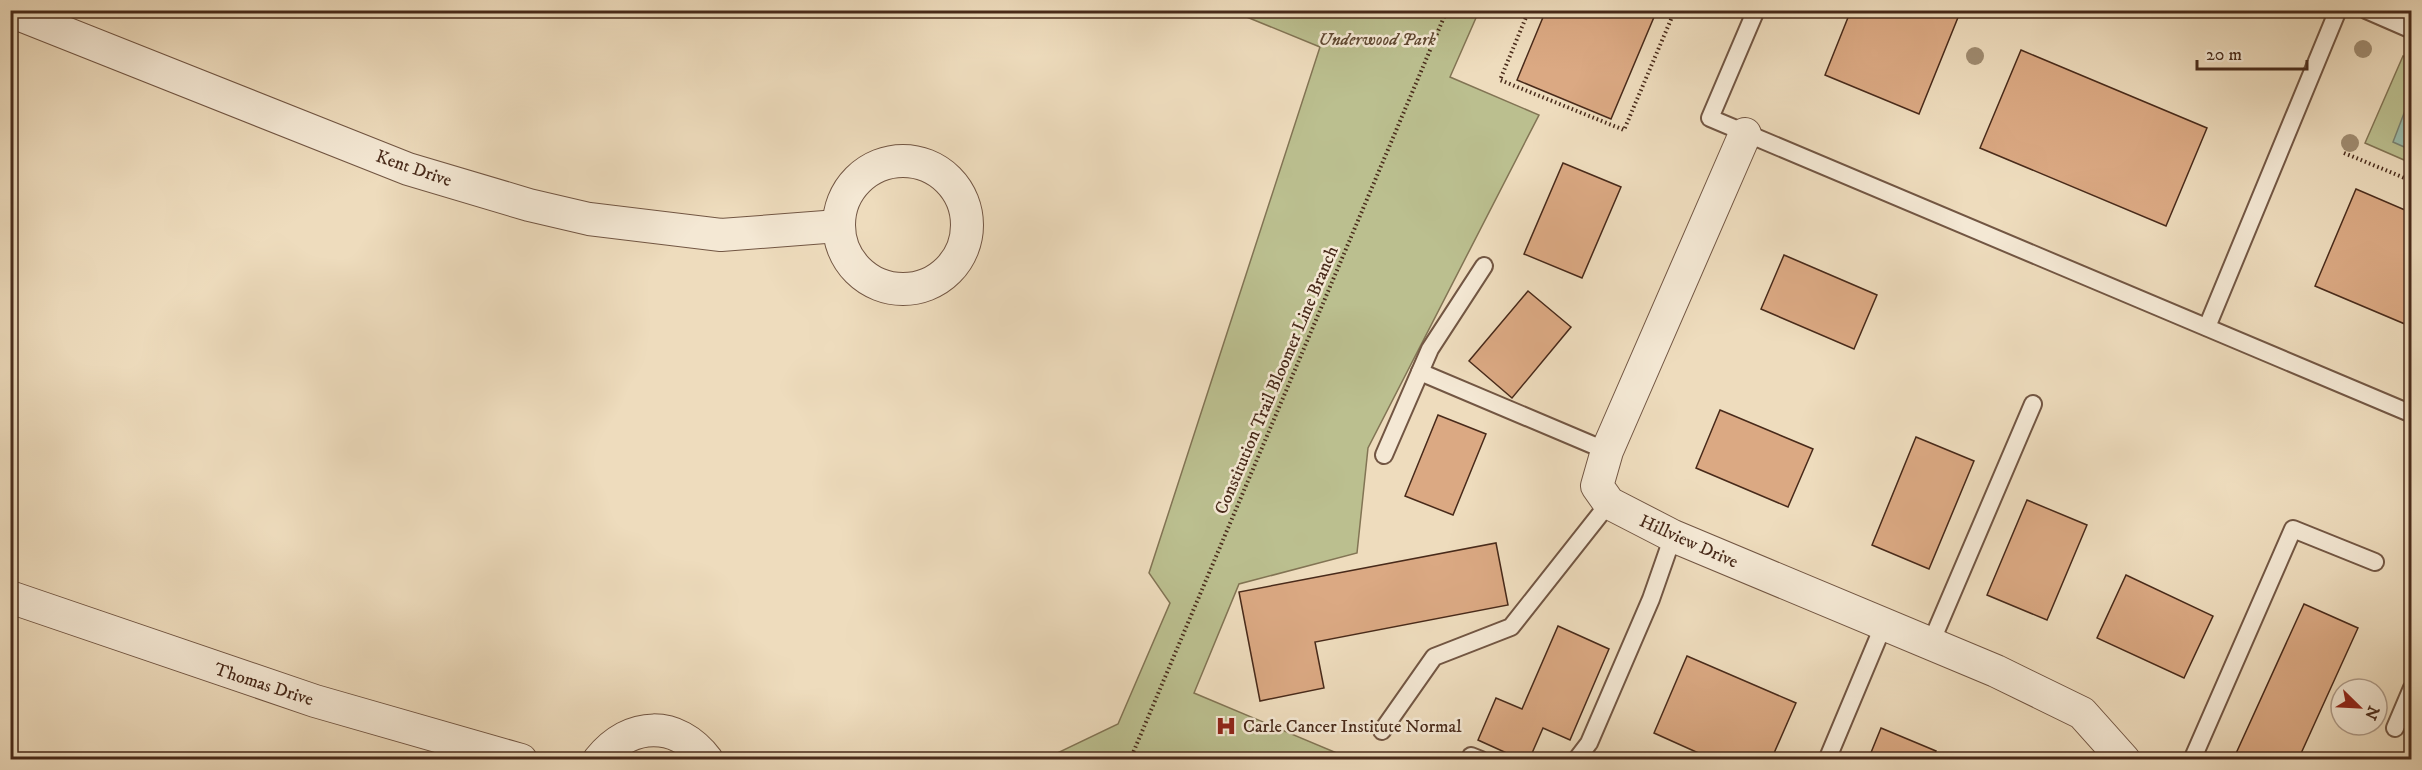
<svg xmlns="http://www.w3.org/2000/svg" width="2422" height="770" font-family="'IM FELL DW Pica',serif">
<rect width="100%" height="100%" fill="#eedcbd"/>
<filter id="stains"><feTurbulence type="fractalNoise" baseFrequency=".00333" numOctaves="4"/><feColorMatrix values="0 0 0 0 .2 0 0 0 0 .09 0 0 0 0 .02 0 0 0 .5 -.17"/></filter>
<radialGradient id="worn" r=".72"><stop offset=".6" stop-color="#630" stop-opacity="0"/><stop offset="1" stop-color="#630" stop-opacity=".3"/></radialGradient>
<g fill="#bbbf8f" stroke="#827454" stroke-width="1.5">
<path d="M1232 11H1479L1450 77 1539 115 1368 448 1357 553 1239 584 1194 693 1351 759H1050L1053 755 1118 724 1170 603 1149 573 1320 47Z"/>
<path d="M2403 56 2411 60V163L2365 143Z"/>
</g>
<path fill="#9abcac" stroke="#798272" stroke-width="1.5" d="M2411 95V150L2393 142Z"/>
<g fill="#dba983" stroke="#482a1a" stroke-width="1.5">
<path d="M1546 10H1657L1611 119 1517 80Z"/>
<path d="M1851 10H1961L1919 114 1825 75Z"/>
<path d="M2021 50 2207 128 2166 226 1980 148Z"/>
<path d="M1563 163 1621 187 1582 278 1524 254Z"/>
<path d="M2356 189 2412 213V327L2315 286Z"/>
<path d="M1784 255 1877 295 1854 349 1761 309Z"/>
<path d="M1528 291 1571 327 1512 398 1469 361Z"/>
<path d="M1720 410 1813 449 1788 507 1696 468Z"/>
<path d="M1438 415 1486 434 1453 515 1405 496Z"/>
<path d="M1916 437 1974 461 1929 569 1872 545Z"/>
<path d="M2027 500 2087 525 2047 620 1987 595Z"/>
<path d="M1496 543 1508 605 1315 642 1324 688 1260 701 1239 592Z"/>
<path d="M2126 575 2213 616 2184 678 2097 638Z"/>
<path d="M2304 604 2358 628 2298 760H2233Z"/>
<path d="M1558 626 1609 649 1570 740 1543 728 1529 760H1522L1478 740 1496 698 1522 709Z"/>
<path d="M1687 656 1796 703 1771 760H1714L1654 733Z"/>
<path d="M1881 728 1936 751 1932 760H1868Z"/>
</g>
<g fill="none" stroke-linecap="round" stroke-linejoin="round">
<g stroke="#725643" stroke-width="20">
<g id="service">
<path d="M1756 10 1710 118 2412 414"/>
<path d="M2366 10 2412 30"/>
<path d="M2207 327 2338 10"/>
<path d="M1420 372 1607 451"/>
<path d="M1384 455 1430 349 1484 266"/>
<path d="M1930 645 2033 404"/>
<path d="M2395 728 2412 688"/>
<path d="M1382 731 1434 657 1511 627 1609 503"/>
<path d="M1471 756 1481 760"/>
<path d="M1576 760 1589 743 1651 599 1673 536"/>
<path d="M1827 760 1884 624"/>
<path d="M2192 760 2293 529 2375 562"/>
</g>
</g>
<g stroke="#725643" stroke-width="34">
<g id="minor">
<path d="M10 11 408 169 529 205 589 219 721 235 838 226"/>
<path d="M1745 134 1607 451 1597 486 1609 503 1673 536 1996 671 2082 713 2124 760"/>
<circle cx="903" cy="225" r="64"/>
<path d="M10 597 315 701 521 760"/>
<path d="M599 760C630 721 677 720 707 760"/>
</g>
</g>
<g stroke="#482a1a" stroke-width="4" stroke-dasharray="1.5 3" stroke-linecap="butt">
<path d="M1529 10 1500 80 1624 130 1675 10"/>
<path d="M2344 153 2412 181"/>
<path d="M1130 760 1447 10"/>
</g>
<use href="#service" stroke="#f4e8d4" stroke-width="16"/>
<use href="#minor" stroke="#f4e8d4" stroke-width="32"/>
</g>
<g fill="#9f8b70">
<circle cx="2363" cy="49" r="9"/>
<circle cx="1975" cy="56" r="9"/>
<circle cx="2350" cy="143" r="9"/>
</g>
<defs>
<g id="hospital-bare" transform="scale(1.62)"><path d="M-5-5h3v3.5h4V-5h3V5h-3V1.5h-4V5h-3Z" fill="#8f2418" stroke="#f4e8d4" stroke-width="2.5" paint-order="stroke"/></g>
</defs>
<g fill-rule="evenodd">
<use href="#hospital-bare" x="1226" y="726"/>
</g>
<g text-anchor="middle" stroke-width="5" stroke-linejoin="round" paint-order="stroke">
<g font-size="18" font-style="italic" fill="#5f4831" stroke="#f4e8d4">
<text x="1377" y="45">Underwood Park</text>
</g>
<g font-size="18" fill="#482a1a" stroke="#f4e8d4">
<text transform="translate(414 168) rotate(19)" y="6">Kent Drive</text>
<text transform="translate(1276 380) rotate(-67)" y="6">Constitution Trail Bloomer Line Branch</text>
<text transform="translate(1689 541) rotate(24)" y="6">Hillview Drive</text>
<text transform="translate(264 684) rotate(18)" y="6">Thomas Drive</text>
</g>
<g font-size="18" fill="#482a1a" stroke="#f4e8d4" text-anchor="start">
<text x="1243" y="732">Carle Cancer Institute Normal</text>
</g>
</g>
<rect width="2422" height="770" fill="none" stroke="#eedcbd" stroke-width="36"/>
<rect x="12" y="12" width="2398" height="746" fill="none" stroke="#482a1a" stroke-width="3"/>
<rect x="18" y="18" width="2386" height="734" fill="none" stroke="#482a1a" stroke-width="1.5"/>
<g transform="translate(2359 707) rotate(114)"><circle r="28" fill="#f4e8d4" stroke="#af9c8a" stroke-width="1.5"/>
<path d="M0-4.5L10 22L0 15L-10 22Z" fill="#8f2418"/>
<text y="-9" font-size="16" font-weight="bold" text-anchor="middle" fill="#482a1a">N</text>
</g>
<path d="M2197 60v9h110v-9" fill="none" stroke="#482a1a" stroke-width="3"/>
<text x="2206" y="60" font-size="18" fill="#482a1a" stroke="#f4e8d4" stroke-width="4.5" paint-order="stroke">20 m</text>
<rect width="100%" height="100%" filter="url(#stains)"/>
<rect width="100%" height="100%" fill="url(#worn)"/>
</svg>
